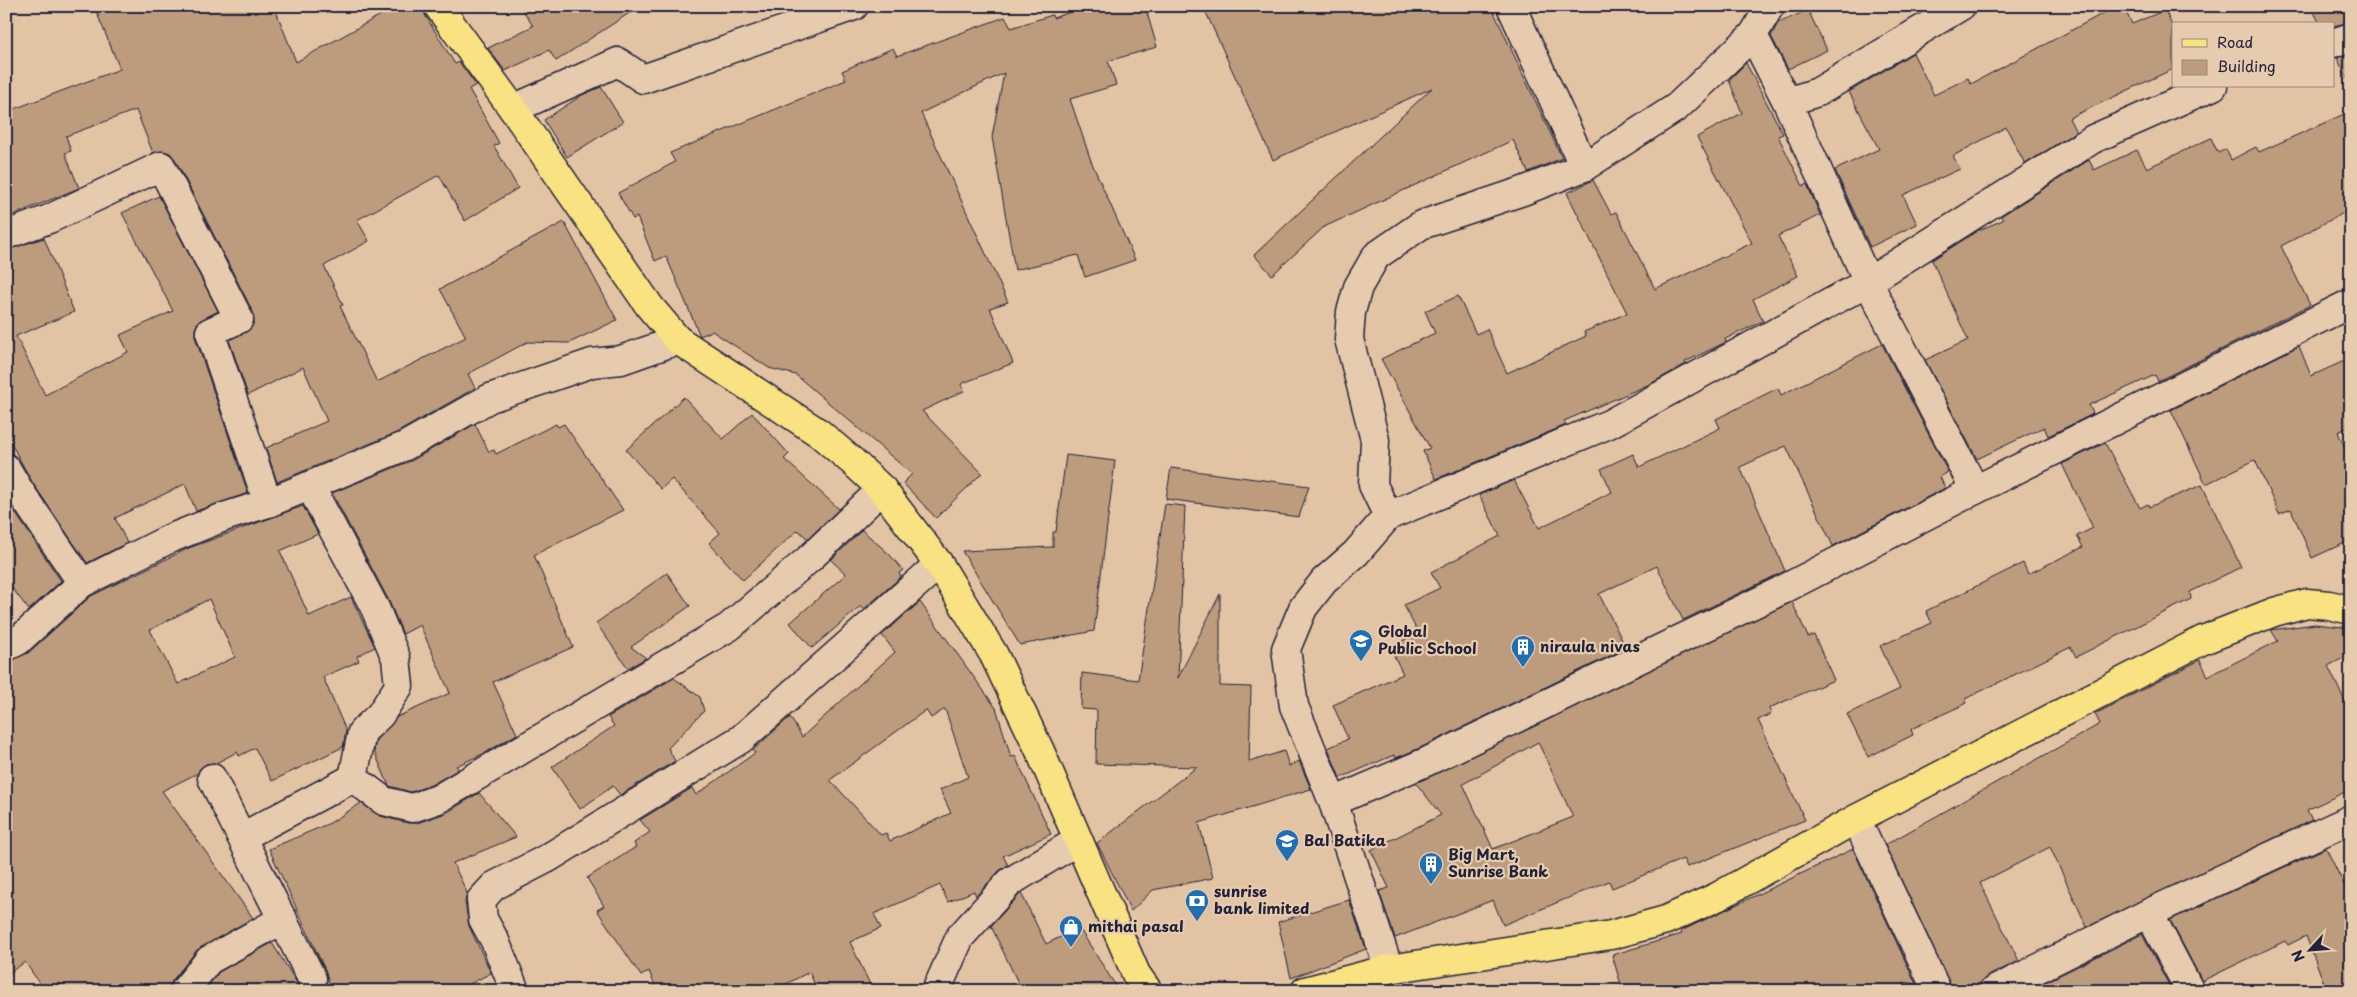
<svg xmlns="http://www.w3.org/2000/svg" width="2357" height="997" font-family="'Playpen Sans',sans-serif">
<rect width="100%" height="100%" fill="#e2c3a3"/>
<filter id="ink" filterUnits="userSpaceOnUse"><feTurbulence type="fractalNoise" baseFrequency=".02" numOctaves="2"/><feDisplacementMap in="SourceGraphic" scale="10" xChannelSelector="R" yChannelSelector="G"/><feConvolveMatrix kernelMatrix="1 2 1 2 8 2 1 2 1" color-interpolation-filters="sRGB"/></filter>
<g filter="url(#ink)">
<g fill="#bd9c7d" stroke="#22223b" fill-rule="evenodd">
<path d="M94 6H274L296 62 397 6H423L425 15 455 64 459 62 476 85 469 89 499 143 494 146 518 188 465 221 439 175 357 220 369 241 324 266 343 305 340 306 377 382 466 337 440 289 564 222 617 320 569 343 527 342 468 374 475 388 398 432 277 482 266 448 327 421 303 367 248 395 229 340 251 328 254 321 253 312 175 159 170 153 163 151 153 153 136 110 66 136 71 151 65 153 79 188 6 218V112L120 69Z"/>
<path d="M520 6H640L556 61 549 50 505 71 488 48 533 26Z"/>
<path d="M1088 6H1145L1157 47 1108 61 1116 85 1070 99 1091 161 1135 260 1085 277 1078 255 1015 270 992 137 1004 73 921 113 1008 302 990 308 1013 363 961 384 964 391 922 411 982 473 936 518 903 483 912 474 796 375 769 368 712 331 700 336 666 256 655 261 637 217 633 219 618 193 675 162 670 153 846 80 842 71 893 48 897 56 1005 17 1011 28 1052 15 1053 18Z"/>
<path d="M1203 6H1491L1562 158 1528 172 1513 140 1324 227 1272 275 1254 255 1432 88 1273 160Z"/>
<path d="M2117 6H2123L2132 24 2165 10 2173 28V69L2069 118 2076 132 2025 164 2006 127 1953 156 1960 169 1903 195 1917 224 1870 247 1835 170 1879 149 1849 92 1913 53 1934 95 1968 78 1971 84Z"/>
<path d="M2311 6H2351V22L2333 26V24H2320Z"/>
<path d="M1808 10 1827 50 1788 69 1771 36 1778 23Z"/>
<path d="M2351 54V86L2337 58Z"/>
<path d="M1746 63 1783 134 1778 136 1803 186 1807 184 1820 215 1778 236 1798 276 1753 299 1763 321 1725 339 1726 342 1685 362 1686 364 1650 384 1564 421 1566 425 1436 479 1423 451 1430 448 1381 359 1435 333 1425 311 1458 296 1476 334 1487 329 1507 373 1586 336 1584 332 1627 313 1567 193 1593 180 1611 214 1616 212 1655 289 1752 243 1697 137 1742 113 1729 80Z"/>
<path d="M601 87 623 122 567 157 544 120 582 95Z"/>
<path d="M2351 111V209L2281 246 2310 305 2158 381 2155 375 2089 405 2093 413 2091 415 2048 436 2044 427 1977 459 1925 360 1968 340 1932 260 1977 231 2003 220 2001 216 2089 160 2094 170 2137 150 2147 168 2211 138 2218 153 2226 149 2231 160 2256 147 2259 152Z"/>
<path d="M159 196 218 311 198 322 195 329V337L248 493 196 511 185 484 115 518 127 543 87 563 32 482 6 434V250L44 238 74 312 16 336 45 395 128 352 120 335 173 311 122 213Z"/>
<path d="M1882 344 1948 472 1940 477 1945 488 1833 546 1786 446 1740 467 1785 571 1683 620 1657 566 1599 594 1626 648 1420 748 1396 758 1394 755 1340 778 1328 748 1348 739 1333 705 1403 674 1390 647 1418 633 1404 605 1440 588 1431 572 1500 536 1479 495 1514 480 1539 528 1612 492 1601 469 1633 454 1639 467 1720 428 1716 419 1778 388 1781 395Z"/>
<path d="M2299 346 2311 376 2351 358V426L2338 432 2351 463V540L2312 558 2291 509 2279 514 2255 460 2206 484 2171 410Z"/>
<path d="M684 397 723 439 752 413 789 454 784 459 839 509 808 539 798 530 743 580 709 543 720 533 672 479 661 489 626 450Z"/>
<path d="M475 424 489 452 494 450 496 454 556 424 558 427 564 424 623 510 534 555 573 647 493 682 517 734 485 753 456 766 459 769 431 785 411 792 389 786 374 751 376 740 397 717 450 693 420 625 403 634 389 601 332 493 413 460Z"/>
<path d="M2105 443 2140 508 2148 504 2149 507 2202 485 2241 567 2190 592 2191 599 2076 657 2071 647 1965 699 1967 703 1911 729 1913 735 1868 757 1847 714 1900 689 1880 646 1932 623 1926 611 2023 563 2028 574 2083 547 2077 536 2093 528 2062 464Z"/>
<path d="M1066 455 1115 461 1094 631 1020 645 962 551 1053 547V532H1056Z"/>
<path d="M1171 468 1309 486 1299 517 1166 499Z"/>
<path d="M6 499 61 581 29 610 6 580Z"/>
<path d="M1165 504 1185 506 1178 678 1220 594V686L1251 687 1249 762 1284 751 1289 766 1299 761 1311 789 1199 823 1213 878 1153 890 1131 911 1097 843 1197 767 1096 764 1097 710 1081 709 1082 673 1138 680Z"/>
<path d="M303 506 318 534 280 551 309 616 351 597 375 647 357 656 359 661 323 677 346 731 343 747 272 781 255 748 239 756 237 752 216 763 206 764 198 773 162 791 253 918 197 950 172 981 169 991H45L25 962 6 975V662L28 653 91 596 189 548ZM209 599 235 657 178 684 150 630Z"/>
<path d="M862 530 889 554 903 570 899 573 901 577 864 609 861 606 812 648 790 623 846 574 831 560Z"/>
<path d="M667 573 690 606 631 647 646 658 628 668 596 623Z"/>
<path d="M920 602 996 708 1011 757 1015 756 1051 834 1003 856 1008 865 999 871 976 896 974 891 948 902 940 885 874 914 881 928 850 942 873 991H818L809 972 773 991H657L649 971 641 976 597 910 604 906 587 878 636 847 634 843 650 832 640 820 692 788 696 795 755 753 753 750 790 717 802 737 895 652 882 635ZM945 709 968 777 940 790 951 813 890 841 886 833 881 835 830 780 926 710 931 718Z"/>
<path d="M1792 602 1808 637 1814 635 1834 680 1769 708 1771 714 1758 720 1805 820 1687 867 1683 859 1612 888 1609 881 1503 925 1493 900 1395 938 1379 891 1389 888 1371 850 1441 815 1416 783ZM1538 742 1573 817 1493 849 1463 784Z"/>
<path d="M2315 624 2351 628V654L2328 666 2351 714V789L2307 810 2312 820 2087 927 2050 847 1980 883 2019 961 1986 977 1975 990 1952 988 1885 845 2100 724 2095 714 2200 660 2208 676 2278 641 2271 630Z"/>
<path d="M674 678 700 697 704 711 668 748 675 761 620 795 613 786 580 809 552 767 614 726 608 717Z"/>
<path d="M479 793 516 837 453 863 467 893 465 902 469 926 491 973 456 991H331L326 972 269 849 330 823 361 803 380 816 408 823H417L446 813Z"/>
<path d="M2326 848 2351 899V991H2327L2306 936 2288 945 2285 941 2202 981 2170 920Z"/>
<path d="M1853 849 1916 984 1904 982 1908 991H1623L1612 955 1682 934 1681 931Z"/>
<path d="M1021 893 1046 944 1079 928 1119 991H1022L991 926Z"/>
<path d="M1349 900 1366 949 1291 978 1278 922Z"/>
<path d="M2142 934 2172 991H2028Z"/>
<path d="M272 943 302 991H204L219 972Z"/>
</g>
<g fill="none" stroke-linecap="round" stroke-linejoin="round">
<g stroke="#22223b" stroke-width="31">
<g id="minor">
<path d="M1511 6 1584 167"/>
<path d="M1753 35 1787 102 1868 282 1975 490"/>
<path d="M2333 43 2351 37"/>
<path d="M1787 102 1818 92 1961 6"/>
<path d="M513 109 618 62 643 79 854 6"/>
<path d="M6 235 49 219 161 166 239 319 210 332 268 503"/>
<path d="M6 468 19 490 82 583"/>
<path d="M310 486 375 608 396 658 399 686 380 715 362 732 353 778"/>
<path d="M1388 516 1609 424 1868 282 2093 139 2213 86"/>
<path d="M6 647 18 641 82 583 169 539 224 517 268 503 405 446 490 398 592 363 621 360 678 340"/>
<path d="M212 778 312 979"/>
<path d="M1333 802 1426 762 1780 591 1975 490 2351 303"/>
<path d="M1856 819 1937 991"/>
<path d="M242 837 353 778 384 801 412 808 438 799 729 627 810 558 882 489"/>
<path d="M2149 913 2190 991"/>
<path d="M1389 969 1333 802 1294 706 1286 649 1303 608 1324 581 1356 553 1388 516 1373 485 1375 440 1349 339 1351 312 1358 287 1376 256 1421 225 1523 191 1584 167 1677 107 1753 35 1770 6"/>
<path d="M184 991 209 960 283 919"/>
<path d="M515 991 495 941 483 919 481 900 494 886 548 858 741 739 939 564"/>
<path d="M936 991 960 937 1010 882 1077 841"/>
<path d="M1993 991 2149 913 2351 819"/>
</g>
</g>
<g stroke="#22223b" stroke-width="31">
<g id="major">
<path d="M438 6 513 109 650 307 678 340 819 433 853 462 882 489 939 564 994 655 1040 751 1136 974 1148 991"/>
<path d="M1305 991 1389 969 1611 935 1666 920 1717 897 1856 819 2203 640 2274 612 2307 603 2329 605 2351 610"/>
</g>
</g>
<use href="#minor" stroke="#e7cbae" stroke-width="28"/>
<use href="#major" stroke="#f8e281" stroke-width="28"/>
</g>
</g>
<defs>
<g id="school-pin" transform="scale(1.25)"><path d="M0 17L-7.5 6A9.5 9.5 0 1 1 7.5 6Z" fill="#1f6fb2" stroke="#e7cbae"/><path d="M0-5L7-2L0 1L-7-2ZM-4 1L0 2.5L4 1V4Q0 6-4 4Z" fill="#fff"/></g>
<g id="building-pin" transform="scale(1.25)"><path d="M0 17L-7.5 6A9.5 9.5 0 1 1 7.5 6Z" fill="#1f6fb2" stroke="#e7cbae"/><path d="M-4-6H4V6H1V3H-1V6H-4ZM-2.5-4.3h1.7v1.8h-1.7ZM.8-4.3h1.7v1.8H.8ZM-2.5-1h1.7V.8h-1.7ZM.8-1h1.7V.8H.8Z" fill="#fff"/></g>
<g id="bank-pin" transform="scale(1.25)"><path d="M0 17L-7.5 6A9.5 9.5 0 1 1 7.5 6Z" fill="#1f6fb2" stroke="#e7cbae"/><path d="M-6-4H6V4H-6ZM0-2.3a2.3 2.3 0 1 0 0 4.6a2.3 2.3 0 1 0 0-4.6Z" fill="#fff"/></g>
<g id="shop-pin" transform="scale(1.25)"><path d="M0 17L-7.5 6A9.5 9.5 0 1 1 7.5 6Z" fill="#1f6fb2" stroke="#e7cbae"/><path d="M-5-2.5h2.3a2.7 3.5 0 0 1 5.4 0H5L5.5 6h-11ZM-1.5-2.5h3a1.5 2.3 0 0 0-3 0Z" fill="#fff"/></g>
</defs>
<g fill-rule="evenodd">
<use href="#school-pin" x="1361" y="641"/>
<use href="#building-pin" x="1523" y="647"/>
<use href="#school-pin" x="1287" y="841"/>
<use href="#building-pin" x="1431" y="864"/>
<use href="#bank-pin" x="1197" y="901"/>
<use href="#shop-pin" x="1071" y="927"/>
</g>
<g text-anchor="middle" stroke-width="4.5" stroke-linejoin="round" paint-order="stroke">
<g font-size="15" font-weight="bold" fill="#22223b" stroke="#e7cbae" text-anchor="start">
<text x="1378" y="637">Global<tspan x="1378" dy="17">Public School</tspan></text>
<text x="1540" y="652">niraula nivas</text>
<text x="1304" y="846">Bal Batika</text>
<text x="1448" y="860">Big Mart,<tspan x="1448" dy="17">Sunrise Bank</tspan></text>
<text x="1214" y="897">sunrise<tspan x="1214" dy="17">bank limited</tspan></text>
<text x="1088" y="932">mithai pasal</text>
</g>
</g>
<rect width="2357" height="997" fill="none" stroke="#e7cbae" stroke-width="25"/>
<rect x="12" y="12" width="2332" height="972" fill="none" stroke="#22223b" stroke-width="2" filter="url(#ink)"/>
<rect x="2172" y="22" width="162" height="65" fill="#e7cbae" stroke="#988780"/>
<rect x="2182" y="39" width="25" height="8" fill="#f8e281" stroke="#988780"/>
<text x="2217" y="48" font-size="15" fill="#22223b">Road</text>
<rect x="2182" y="60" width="25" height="15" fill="#bd9c7d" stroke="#988780"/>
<text x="2217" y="72" font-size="15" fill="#22223b">Building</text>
<g transform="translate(2310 950) rotate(244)" stroke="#e7cbae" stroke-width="4" paint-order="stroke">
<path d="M0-4L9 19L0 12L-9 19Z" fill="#22223b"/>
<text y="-8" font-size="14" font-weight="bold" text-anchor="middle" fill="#22223b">N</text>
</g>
</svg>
